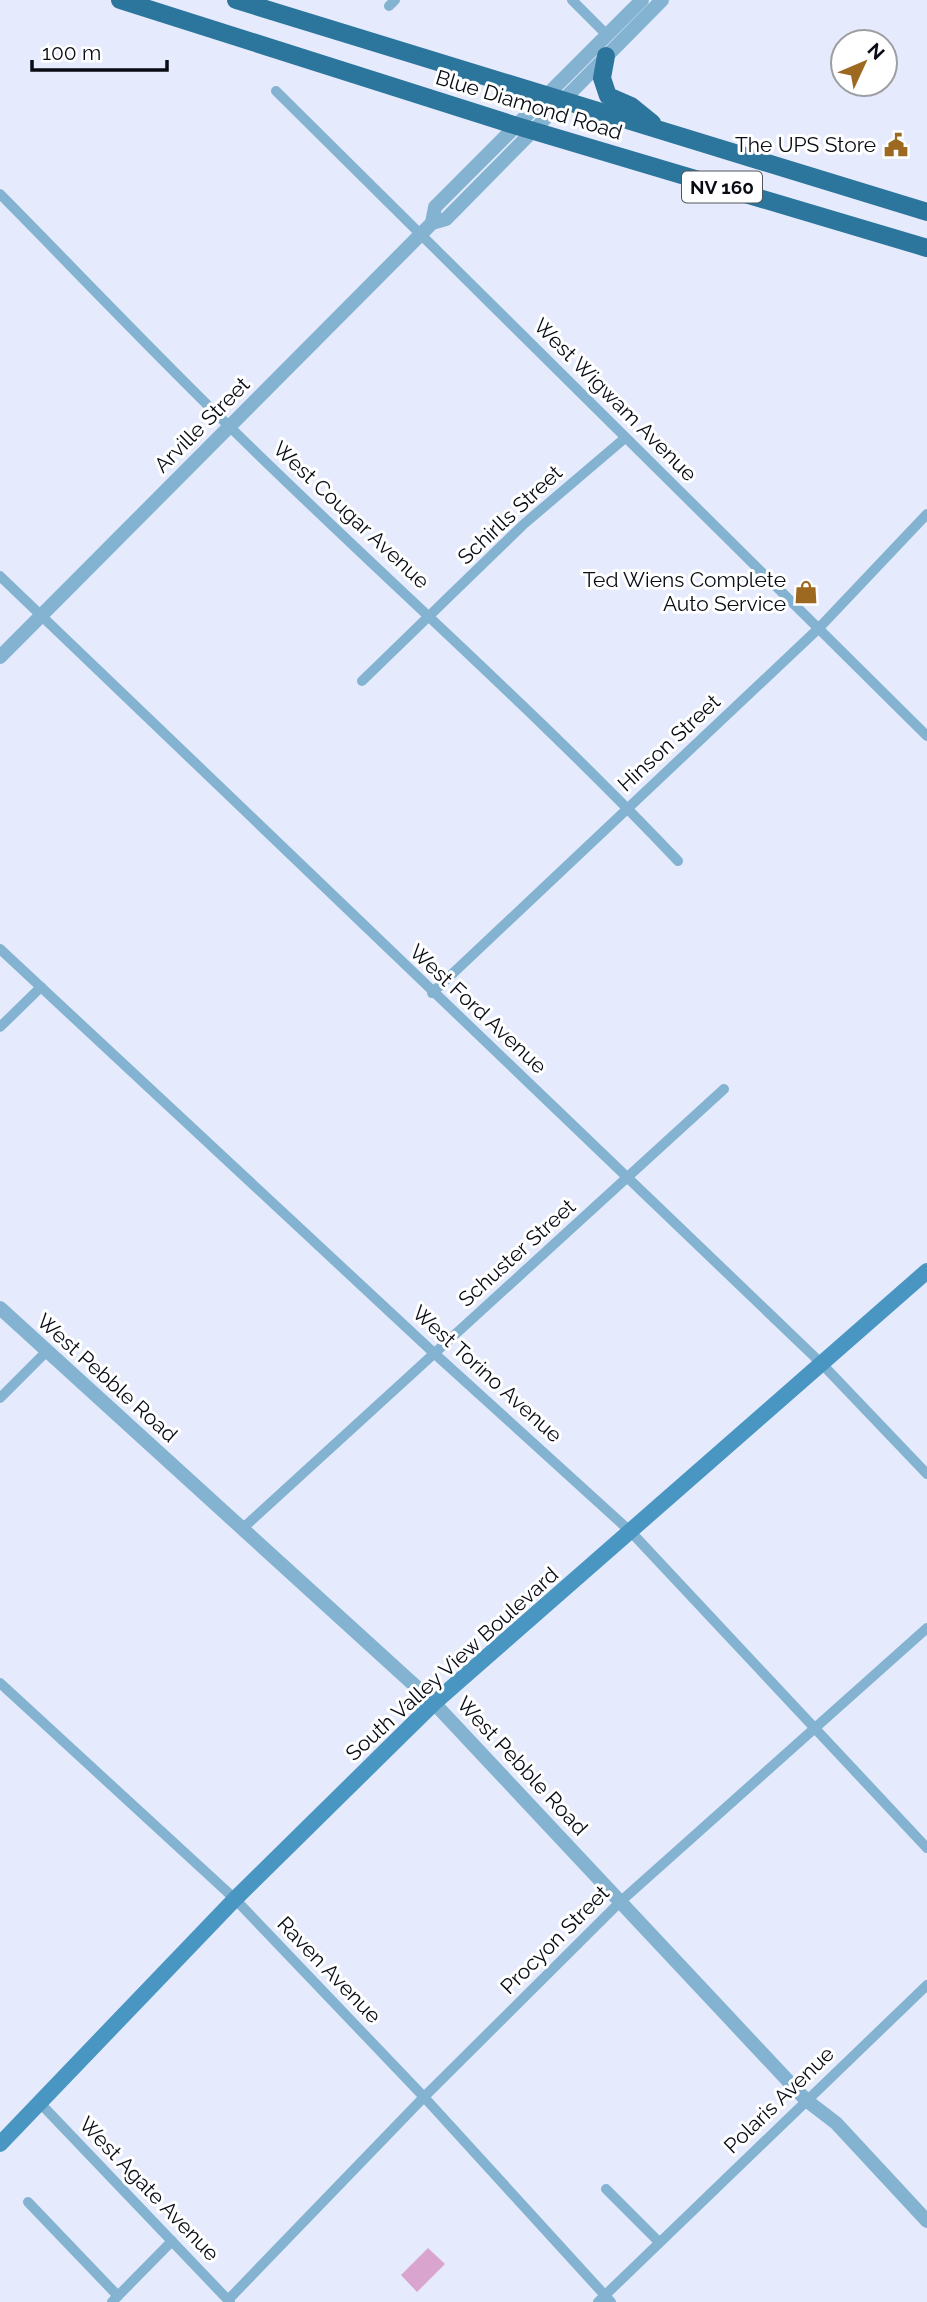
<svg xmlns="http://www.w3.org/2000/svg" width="927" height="2302" font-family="Raleway,sans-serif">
<rect width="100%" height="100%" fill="#e5ebfc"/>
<path fill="#d9a5cf" d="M428 2248 445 2264 417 2292 401 2275Z"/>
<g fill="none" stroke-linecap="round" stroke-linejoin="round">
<g stroke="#83b3d1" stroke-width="10">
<path d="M572 0 607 35"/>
<path d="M389 6 395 0"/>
<path d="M276 91 927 736"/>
<path d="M0 194C77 272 152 351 230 427 378 573 535 710 678 861"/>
<path d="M0 576 822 1364 927 1474"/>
<path d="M362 681 524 524 625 438"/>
<path d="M0 949 435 1354 631 1532 927 1848"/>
<path d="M432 993 819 628 927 514"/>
<path d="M0 1027 41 987"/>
<path d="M0 1398 47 1351"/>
<path d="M242 1529 724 1089"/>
<path d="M0 1683 235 1899 424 2097 611 2302"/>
<path d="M40 2103 230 2302"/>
<path d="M606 2189 659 2242"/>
<path d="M28 2202 118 2296"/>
<path d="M228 2300 424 2097 620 1902 927 1628"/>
<path d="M112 2302 172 2241"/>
<path d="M598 2302 927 1985"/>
</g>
<g stroke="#83b3d1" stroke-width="14">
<path d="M432 223 435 207 642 0"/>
<path d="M0 657 432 223 446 219 662 0"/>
<path d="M0 1308 434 1703 806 2100 836 2123 927 2221"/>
</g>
<path stroke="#4996c2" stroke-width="16" d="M0 2144 235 1899 434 1703 927 1271"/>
<g stroke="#2c759d" stroke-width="18">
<path d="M120 0 517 126 927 248"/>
<path d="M236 0 927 212"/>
<path d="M606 56 602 78 608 96 631 106 652 123"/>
</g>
</g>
<defs>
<g id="civic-bare" transform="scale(1.89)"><path d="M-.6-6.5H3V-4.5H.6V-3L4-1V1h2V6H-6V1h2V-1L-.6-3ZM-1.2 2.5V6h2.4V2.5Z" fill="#9d6820" stroke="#fff" stroke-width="2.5" paint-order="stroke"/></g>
<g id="shop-bare" transform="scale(1.89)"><path d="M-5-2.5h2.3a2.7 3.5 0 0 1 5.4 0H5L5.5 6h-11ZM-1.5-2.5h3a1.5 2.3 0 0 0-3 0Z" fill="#9d6820" stroke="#fff" stroke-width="2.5" paint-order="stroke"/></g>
</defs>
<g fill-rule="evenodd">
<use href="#civic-bare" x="896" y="145"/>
<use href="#shop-bare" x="806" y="592"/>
</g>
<g text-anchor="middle" stroke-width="6" stroke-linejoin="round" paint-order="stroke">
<rect fill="#fff" stroke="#53555b" stroke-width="2" x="682" y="171.5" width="80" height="31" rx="5"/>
<g font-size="19" font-weight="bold" fill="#090c15">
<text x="722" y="194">NV 160</text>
</g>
<g font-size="21" fill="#090c15" stroke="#fff">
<text transform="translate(529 105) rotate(17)" y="7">Blue Diamond Road</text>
<text transform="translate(615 400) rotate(45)" y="7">West Wigwam Avenue</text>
<text transform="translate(202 425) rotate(-45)" y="7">Arville Street</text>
<text transform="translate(351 515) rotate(43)" y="7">West Cougar Avenue</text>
<text transform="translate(510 515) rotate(-43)" y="7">Schirlls Street</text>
<text transform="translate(669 743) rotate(-43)" y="7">Hinson Street</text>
<text transform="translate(478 1009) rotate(43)" y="7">West Ford Avenue</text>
<text transform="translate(517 1253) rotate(-42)" y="7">Schuster Street</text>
<text transform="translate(487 1374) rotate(42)" y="7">West Torino Avenue</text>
<text transform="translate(107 1378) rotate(42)" y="7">West Pebble Road</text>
<text transform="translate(452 1664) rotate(-42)" y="7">South Valley View Boulevard</text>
<text transform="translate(522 1766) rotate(47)" y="7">West Pebble Road</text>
<text transform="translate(555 1940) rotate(-45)" y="7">Procyon Street</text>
<text transform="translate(329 1970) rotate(46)" y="7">Raven Avenue</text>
<text transform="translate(779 2100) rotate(-44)" y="7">Polaris Avenue</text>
<text transform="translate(149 2189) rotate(46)" y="7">West Agate Avenue</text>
</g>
<g font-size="21" fill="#090c15" stroke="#fff" text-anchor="end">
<text x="876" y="152">The UPS Store</text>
<text x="786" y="587">Ted Wiens Complete<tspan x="786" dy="24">Auto Service</tspan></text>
</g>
</g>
<g transform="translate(864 63) rotate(46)"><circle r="33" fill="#ffffff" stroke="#9d9ea1" stroke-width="2"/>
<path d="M0-5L12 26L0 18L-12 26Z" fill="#9d6820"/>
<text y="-10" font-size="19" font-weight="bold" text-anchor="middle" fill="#090c15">N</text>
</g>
<path d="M32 60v10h135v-10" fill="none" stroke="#090c15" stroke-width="3.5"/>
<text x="42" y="60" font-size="21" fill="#090c15" stroke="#ffffff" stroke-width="5" paint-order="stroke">100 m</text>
</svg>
